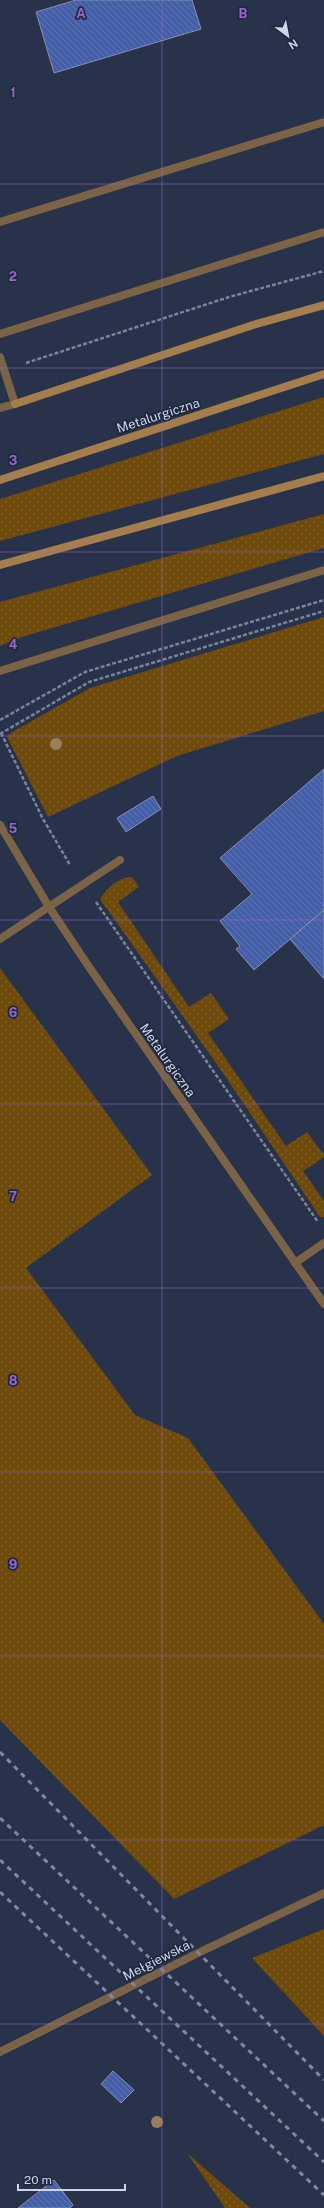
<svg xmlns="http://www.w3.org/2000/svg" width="324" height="2208" font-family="'Public Sans',sans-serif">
<defs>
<pattern id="green-dots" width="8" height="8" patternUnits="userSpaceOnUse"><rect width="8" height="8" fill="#6e4a0b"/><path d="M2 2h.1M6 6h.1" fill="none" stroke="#82632e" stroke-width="1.8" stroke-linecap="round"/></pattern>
<pattern id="building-back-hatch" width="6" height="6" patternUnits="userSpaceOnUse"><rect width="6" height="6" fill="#445fa8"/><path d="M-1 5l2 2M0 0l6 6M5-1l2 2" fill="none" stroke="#5e75b4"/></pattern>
</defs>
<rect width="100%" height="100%" fill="#28324a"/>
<g fill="url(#green-dots)">
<path d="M324 397V454L0 541V499Z"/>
<path d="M324 514V548L25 636 0 646V602Z"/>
<path d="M324 617V711L177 756 48 817 7 737 9 734 90 688Z"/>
<path d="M130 877 133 878 139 887 118 902 189 1007 211 993 229 1019 208 1033 286 1146 307 1132 324 1155V1157L303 1171 324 1201V1217H320L223 1073 100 899C107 888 116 879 130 877Z"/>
<path d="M0 968 152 1175 26 1268 135 1415 188 1438 324 1624V1825L174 1899 0 1720Z"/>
<path d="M324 1929V2036L252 1958Z"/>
<path d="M187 2153 250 2208H225Z"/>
</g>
<g fill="url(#building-back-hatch)" stroke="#8390ad">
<path d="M76 0H192L201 29 54 73 36 12Z"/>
<path d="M324 769V910L254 970 236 949 240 946 220 921 252 894 220 858Z"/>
<path d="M153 796 161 809 126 832 117 818Z"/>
<path d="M324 910V979L290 939Z"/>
<path d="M113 2071 134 2090 121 2103 101 2084Z"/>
<path d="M54 2180 73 2205 70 2208H18Z"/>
</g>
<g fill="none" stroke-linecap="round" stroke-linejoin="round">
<g stroke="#7b8397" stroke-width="2.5" stroke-dasharray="4 2" stroke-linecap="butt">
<path d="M26 363 229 297 324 271"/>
<path d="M0 720 85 672 324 600"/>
<path d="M1 733 43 819 70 865"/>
<path d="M0 734 89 682 324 611"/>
<path d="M96 902 318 1222"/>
</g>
<g stroke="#7b6445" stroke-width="8">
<path d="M0 825 49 907 89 967 324 1304"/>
<path d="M0 939 120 860"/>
<path d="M295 1263 324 1243"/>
</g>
<g stroke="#7b6445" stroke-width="8">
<path d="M0 222 324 122"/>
<path d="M0 334 324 232"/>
<path d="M0 357 15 404 0 408"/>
<path d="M0 671 324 570"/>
<path d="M0 2052 198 1953 324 1893"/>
</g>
<g stroke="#a47f4b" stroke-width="8">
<path d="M15 404 253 325 324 305"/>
<path d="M0 480 324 374"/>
<path d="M0 565 324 476"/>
</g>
<g stroke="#80889c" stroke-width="3" stroke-dasharray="5 5" stroke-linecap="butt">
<path d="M0 1752 324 2080"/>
<path d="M0 1818 324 2121"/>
<path d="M0 1860 324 2162"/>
<path d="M0 1892 324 2195"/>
</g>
</g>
<g fill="#9a7e5c">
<circle cx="56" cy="744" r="6"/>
<circle cx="157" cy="2122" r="6"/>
</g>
<path fill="none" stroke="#9867cc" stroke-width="1" stroke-opacity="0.55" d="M162 0V2208M0 184H324M0 368H324M0 552H324M0 736H324M0 920H324M0 1104H324M0 1288H324M0 1472H324M0 1656H324M0 1840H324M0 2024H324"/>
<g text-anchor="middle" stroke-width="3.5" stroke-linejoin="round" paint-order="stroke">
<g font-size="13" fill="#ced5e5" stroke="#1e283f">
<text transform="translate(158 415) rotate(-18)" y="5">Metalurgiczna</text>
<text transform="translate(168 1060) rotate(55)" y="5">Metalurgiczna</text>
<text transform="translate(156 1960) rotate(-27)" y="5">Mełgiewska</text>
</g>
</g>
<g font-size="13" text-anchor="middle" font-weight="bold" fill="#9867cc" stroke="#1e283f" stroke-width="3.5" stroke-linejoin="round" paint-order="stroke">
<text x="81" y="18">A</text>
<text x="243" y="18">B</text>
<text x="13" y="97">1</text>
<text x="13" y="281">2</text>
<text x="13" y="465">3</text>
<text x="13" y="649">4</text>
<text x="13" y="833">5</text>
<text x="13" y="1017">6</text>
<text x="13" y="1201">7</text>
<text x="13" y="1385">8</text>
<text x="13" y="1569">9</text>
</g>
<g transform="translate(288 36) rotate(148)" stroke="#1e283f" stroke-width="3" paint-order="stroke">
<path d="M0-3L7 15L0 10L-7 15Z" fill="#ced5e5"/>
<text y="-6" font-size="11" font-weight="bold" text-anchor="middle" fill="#ced5e5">N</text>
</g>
<path d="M18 2184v6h107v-6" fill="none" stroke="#ced5e5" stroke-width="2"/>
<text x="24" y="2184" font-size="12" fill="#ced5e5" stroke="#1e283f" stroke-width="3" paint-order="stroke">20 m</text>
</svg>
